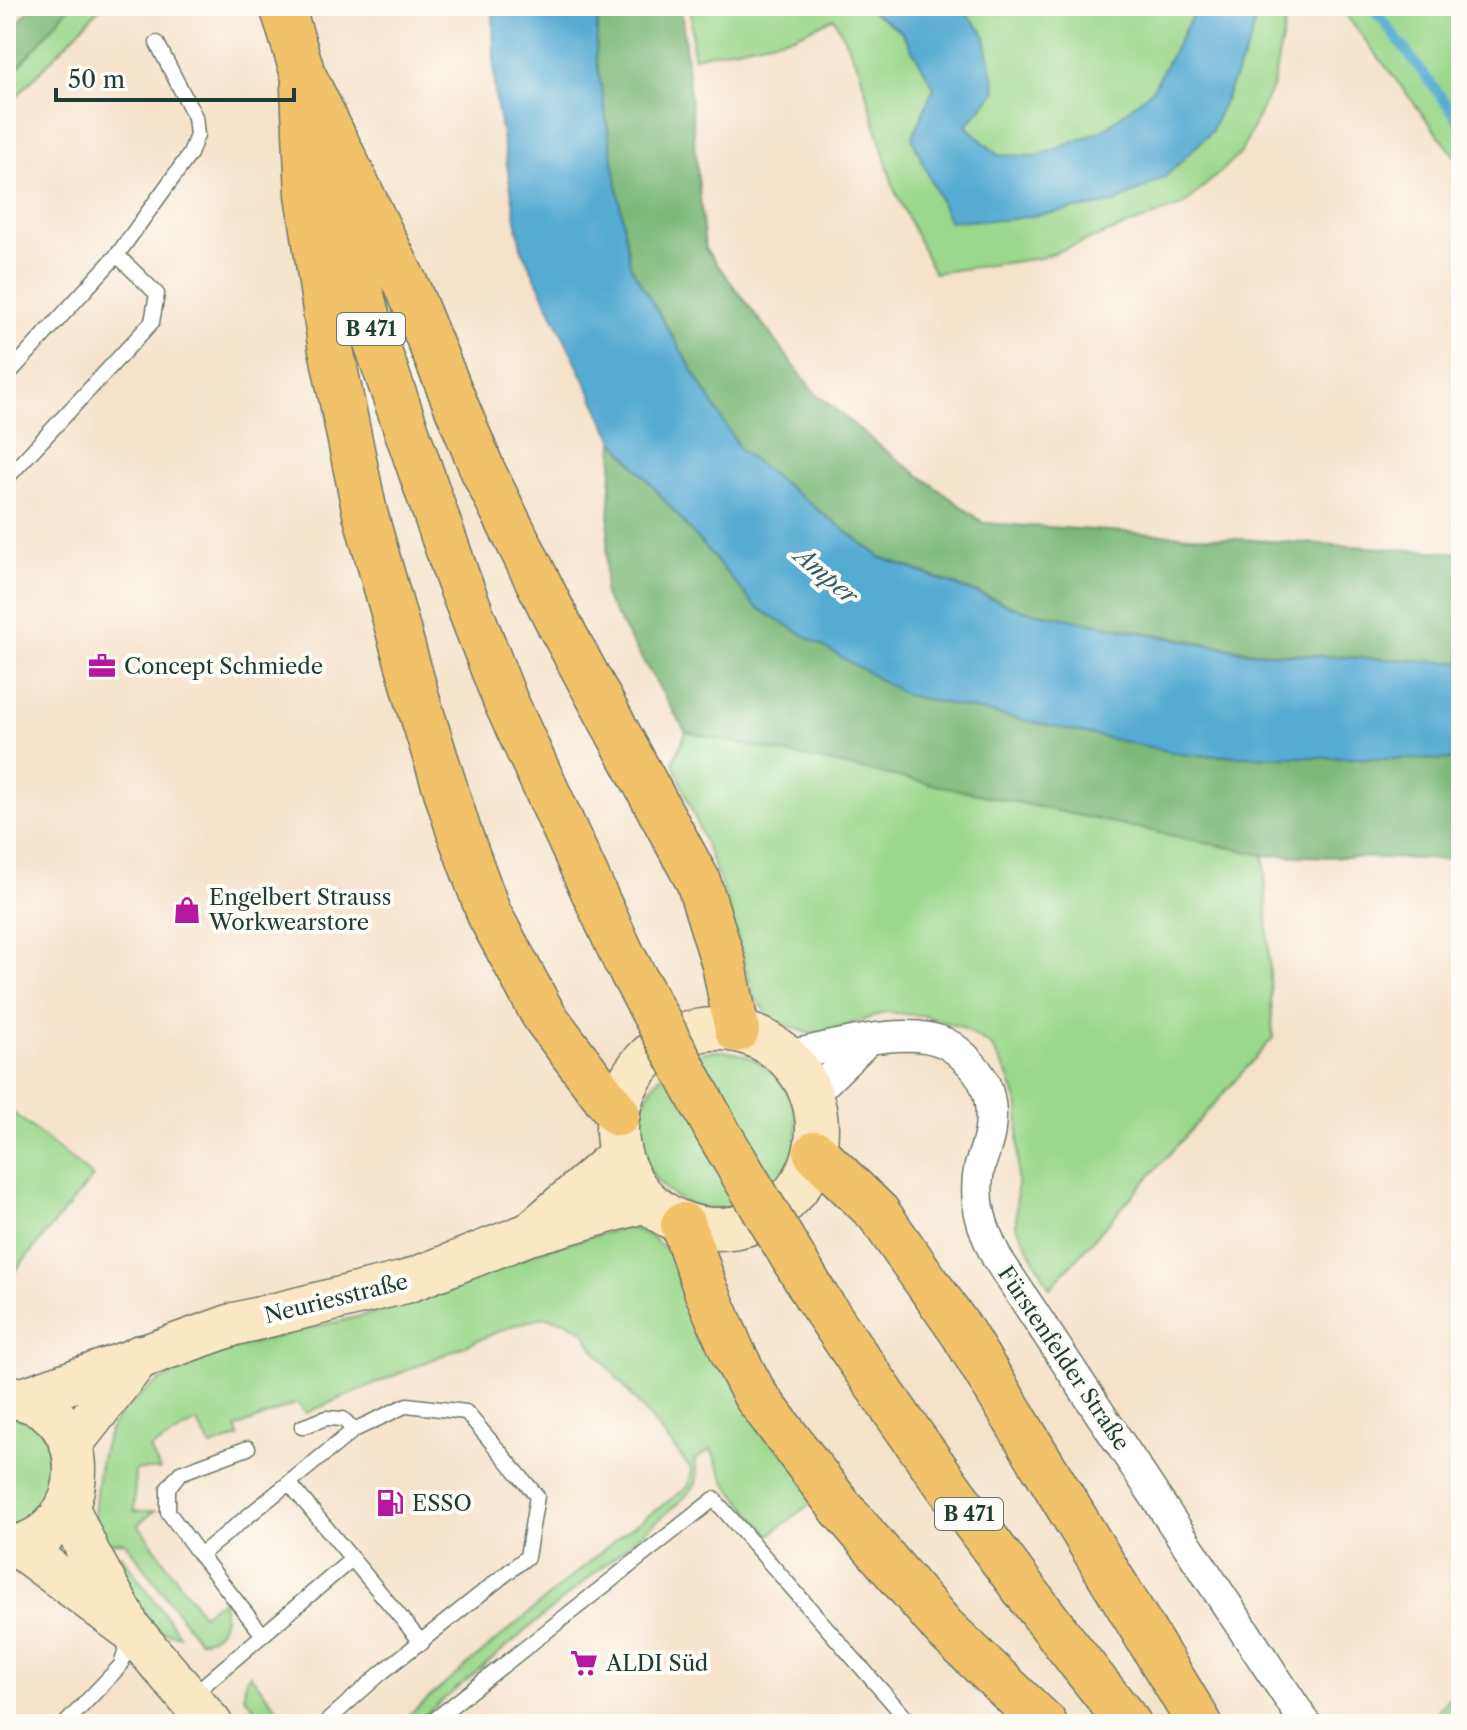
<svg xmlns="http://www.w3.org/2000/svg" width="1467" height="1730" font-family="'Libre Caslon Text',serif">
<rect width="100%" height="100%" fill="#fdfcf7"/>
<filter id="ink" filterUnits="userSpaceOnUse"><feTurbulence type="fractalNoise" baseFrequency=".0125" numOctaves="2"/><feDisplacementMap in="SourceGraphic" scale="16" xChannelSelector="R" yChannelSelector="G"/><feConvolveMatrix kernelMatrix="1 2 1 2 8 2 1 2 1" color-interpolation-filters="sRGB"/></filter>
<filter id="wash" filterUnits="userSpaceOnUse"><feTurbulence type="fractalNoise" baseFrequency=".006" numOctaves="4" result="noise"/><feDisplacementMap in="SourceGraphic" scale="32" xChannelSelector="R" yChannelSelector="G"/><feGaussianBlur stdDeviation="1.8" result="paint"/><feColorMatrix in="noise" values="0 0 0 0 0 0 0 0 0 0 0 0 0 0 0 0 0 1.4 0 .05"/><feComposite in="paint" operator="in"/></filter>
<g filter="url(#wash)">
<rect width="100%" height="100%" fill="#f5e2c9"/>
<g fill="#9bd78c" stroke="#5d8a60" stroke-width="2">
<path d="M70 6H102L6 108V82Z"/>
<path d="M691 6H1289L1272 88 1240 154 1184 205 1040 258 934 273 894 189 859 68 834 18 794 36 693 57Z"/>
<path d="M1339 6H1461V164Z"/>
<path d="M686 732 895 773 1264 855 1273 1038 1050 1288 1016 1225 1019 1107 1008 1075 991 1046 961 1027 924 1016 885 1012 846 1026 808 1033 774 1020 754 997 726 897 673 762Z"/>
<circle cx="718" cy="1130" r="79"/>
<path d="M6 1107 93 1177 6 1282Z"/>
<path d="M628 1227 650 1236 674 1256 817 1498 770 1535 726 1483 711 1450 694 1460C702 1486 694 1488 675 1506L414 1724H398L621 1535 688 1487 692 1470 593 1348 584 1331 565 1321 545 1317 514 1325 306 1413 297 1403 236 1428 239 1437 211 1447 197 1422 150 1449 160 1470H135L134 1511H155L138 1524 202 1614 222 1600C228 1618 220 1642 198 1640L125 1542 99 1543C92 1519 95 1500 98 1477 101 1457 104 1437 116 1420 165 1348 330 1328 410 1303 451 1291 488 1269 528 1255 561 1244 595 1236 628 1227Z"/>
<path d="M6 1415 25 1420 40 1430 52 1444 59 1481 41 1514 6 1530Z"/>
<path d="M111 1554 121 1555 180 1636 162 1632 152 1625 106 1558Z"/>
<path d="M250 1674 289 1723 288 1724H268L244 1696 245 1681Z"/>
<path d="M1461 1684V1724H1426Z"/>
</g>
<g fill="#7cb878" stroke="#4e7a56" stroke-width="2">
<path d="M32 6H70L6 82V38Z"/>
<path d="M598 6H681L705 248 814 392 881 447 984 523 1461 553V663L1255 652 1027 611 880 557 741 451 630 265 596 56Z"/>
<path d="M614 441 756 607 1187 755 1461 760V860L1264 855 686 732 604 596Z"/>
</g>
<g fill="#57abd3" stroke="#3b7484" stroke-width="2">
<path d="M493 6H598L596 56 630 265 741 451 880 557 1021 610 1245 652 1461 663V760L1187 755 906 695 756 607 614 441 521 248 495 95Z"/>
<path d="M863 6H959L984 33 996 91 966 126 998 155 1038 156 1102 131 1153 89 1191 18 1192 6H1259L1250 42 1211 132 1165 177 1115 203 1006 220 949 221 912 138 934 87 901 31Z"/>
</g>
<g fill="none" stroke-linecap="round" stroke-linejoin="round">
<path stroke="#57abd3" stroke-width="10" d="M1372 6 1461 123"/>
</g>
</g>
<g filter="url(#ink)">
<g fill="none" stroke-linecap="round" stroke-linejoin="round">
<g stroke="#6a7768" stroke-width="17">
<g id="lane">
<path d="M6 377 117 255 190 154 197 135 195 117 157 43"/>
<path d="M6 479 152 322 157 294 117 255"/>
<path d="M302 1427 326 1418 343 1419 354 1430"/>
<path d="M289 1483 422 1643"/>
<path d="M200 1555 168 1512V1488L180 1473 248 1448"/>
<path d="M263 1635 200 1555 354 1430 407 1405 466 1412 537 1496 527 1557 380 1674 324 1724"/>
<path d="M190 1697 352 1559"/>
<path d="M65 1724 121 1665 129 1639"/>
<path d="M429 1724 714 1499 911 1724"/>
</g>
</g>
<g stroke="#6a7768" stroke-width="33">
<g id="street">
<path d="M787 1056C829 1048 906 1024 945 1043 954 1047 966 1058 973 1066 989 1084 993 1105 990 1129 989 1143 982 1156 979 1170 973 1203 983 1230 997 1258L1306 1724"/>
<path d="M812 1095 867 1041"/>
</g>
</g>
<g stroke="#6a7768" stroke-width="45">
<g id="secondary">
<circle cx="717" cy="1129" r="100"/>
<path d="M536 1228 620 1155"/>
<path d="M6 1397C98 1400 98 1538 6 1548"/>
<path d="M23 1399 235 1324 406 1282 529 1234 646 1201"/>
<path d="M72 1443 140 1356"/>
<path d="M68 1508 90 1556 125 1619"/>
<path d="M19 1547 132 1631 211 1724"/>
</g>
</g>
<g stroke="#6a7768" stroke-width="47">
<g id="primary">
<path d="M317 127 369 322 458 579 505 700 624 958"/>
<path d="M816 1153 878 1213 962 1332 1200 1724"/>
<path d="M683 1225 706 1290 733 1353 755 1395 841 1508 944 1628 1045 1724"/>
<path d="M817 1298C915 1444 1019 1587 1129 1724"/>
</g>
</g>
<g stroke="#6a7768" stroke-width="47">
<g id="highway">
<path d="M282 6 303 74 409 291 483 471 560 626 698 881 724 964 737 1030"/>
<path d="M303 89 308 194 330 344 365 513 420 708 459 832 489 914 544 1016 618 1114"/>
</g>
</g>
<use href="#lane" stroke="#fff" stroke-width="14"/>
<use href="#street" stroke="#fff" stroke-width="30"/>
<use href="#secondary" stroke="#fae7c3" stroke-width="42"/>
<use href="#primary" stroke="#f2c26a" stroke-width="44"/>
<use href="#highway" stroke="#f2c26a" stroke-width="44"/>
<g stroke="#6a7768" stroke-width="47" stroke-linecap="butt">
<path id="primary-bridge" d="M624 958 718 1132 817 1298"/>
</g>
<use href="#primary-bridge" stroke="#f2c26a" stroke-width="44"/>
</g>
</g>
<defs>
<g id="office-bare" transform="scale(2.16)"><path d="M-6-3h4V-5.5h4V-3h4V5H-6ZM-1-4.5V-3h2v-1.5ZM-6 0V1H6V0Z" fill="#b5179e" stroke="#fdfcf7" stroke-width="2.5" paint-order="stroke"/></g>
<g id="shop-bare" transform="scale(2.16)"><path d="M-5-2.5h2.3a2.7 3.5 0 0 1 5.4 0H5L5.5 6h-11ZM-1.5-2.5h3a1.5 2.3 0 0 0-3 0Z" fill="#b5179e" stroke="#fdfcf7" stroke-width="2.5" paint-order="stroke"/></g>
<g id="fuel-bare" transform="scale(2.16)"><path d="M-5.5-6h7V0h2V4h1.3V-2.5L3-4.5l.8-.8L6-3V5H2.5V1h-1V6h-7ZM-4.2-4.7v3.2H.2V-4.7Z" fill="#b5179e" stroke="#fdfcf7" stroke-width="2.5" paint-order="stroke"/></g>
<g id="supermarket-bare" transform="scale(2.16)"><path d="M-6-5.5h2.5l.6 2H6L4.5 2H-2.5L-4.4-4H-6ZM-1.5 3.2a1.3 1.3 0 1 0 .1 0ZM3 3.2a1.3 1.3 0 1 0 .1 0Z" fill="#b5179e" stroke="#fdfcf7" stroke-width="2.5" paint-order="stroke"/></g>
</defs>
<g fill-rule="evenodd">
<use href="#office-bare" x="102" y="666"/>
<use href="#shop-bare" x="187" y="910"/>
<use href="#fuel-bare" x="390" y="1503"/>
<use href="#supermarket-bare" x="584" y="1663"/>
</g>
<g text-anchor="middle" stroke-width="8" stroke-linejoin="round" paint-order="stroke">
<g fill="#fdfcf7" stroke="#62766e" stroke-width="2">
<rect x="337" y="313" width="68" height="32" rx="6"/>
<rect x="935" y="1498" width="68" height="32" rx="6"/>
</g>
<g font-size="20" font-weight="bold" fill="#1f3d34">
<text x="371" y="336">B 471</text>
<text x="969" y="1521">B 471</text>
</g>
<g font-size="22" fill="#1f3d34" stroke="#fdfcf7" text-anchor="start">
<text x="124" y="674">Concept Schmiede</text>
<text x="209" y="905">Engelbert Strauss<tspan x="209" dy="25">Workwearstore</tspan></text>
<text x="412" y="1511">ESSO</text>
<text x="606" y="1671">ALDI Süd</text>
</g>
<g font-size="22" fill="#1f3d34" stroke="#fdfcf7">
<text transform="translate(336 1298) rotate(-14)" y="8">Neuriesstraße</text>
<text transform="translate(1064 1358) rotate(56)" y="8">Fürstenfelder Straße</text>
</g>
<g font-size="24" font-style="italic" fill="#305e64" stroke="#fdfcf7">
<text transform="translate(826 576) rotate(40)" y="8">Amper</text>
</g>
</g>
<rect width="1467" height="1730" fill="none" stroke="#fdfcf7" stroke-width="32"/>
<path d="M56 88v12h238v-12" fill="none" stroke="#1f3d34" stroke-width="4"/>
<text x="68" y="88" font-size="24" fill="#1f3d34" stroke="#fdfcf7" stroke-width="6" paint-order="stroke">50 m</text>
</svg>
